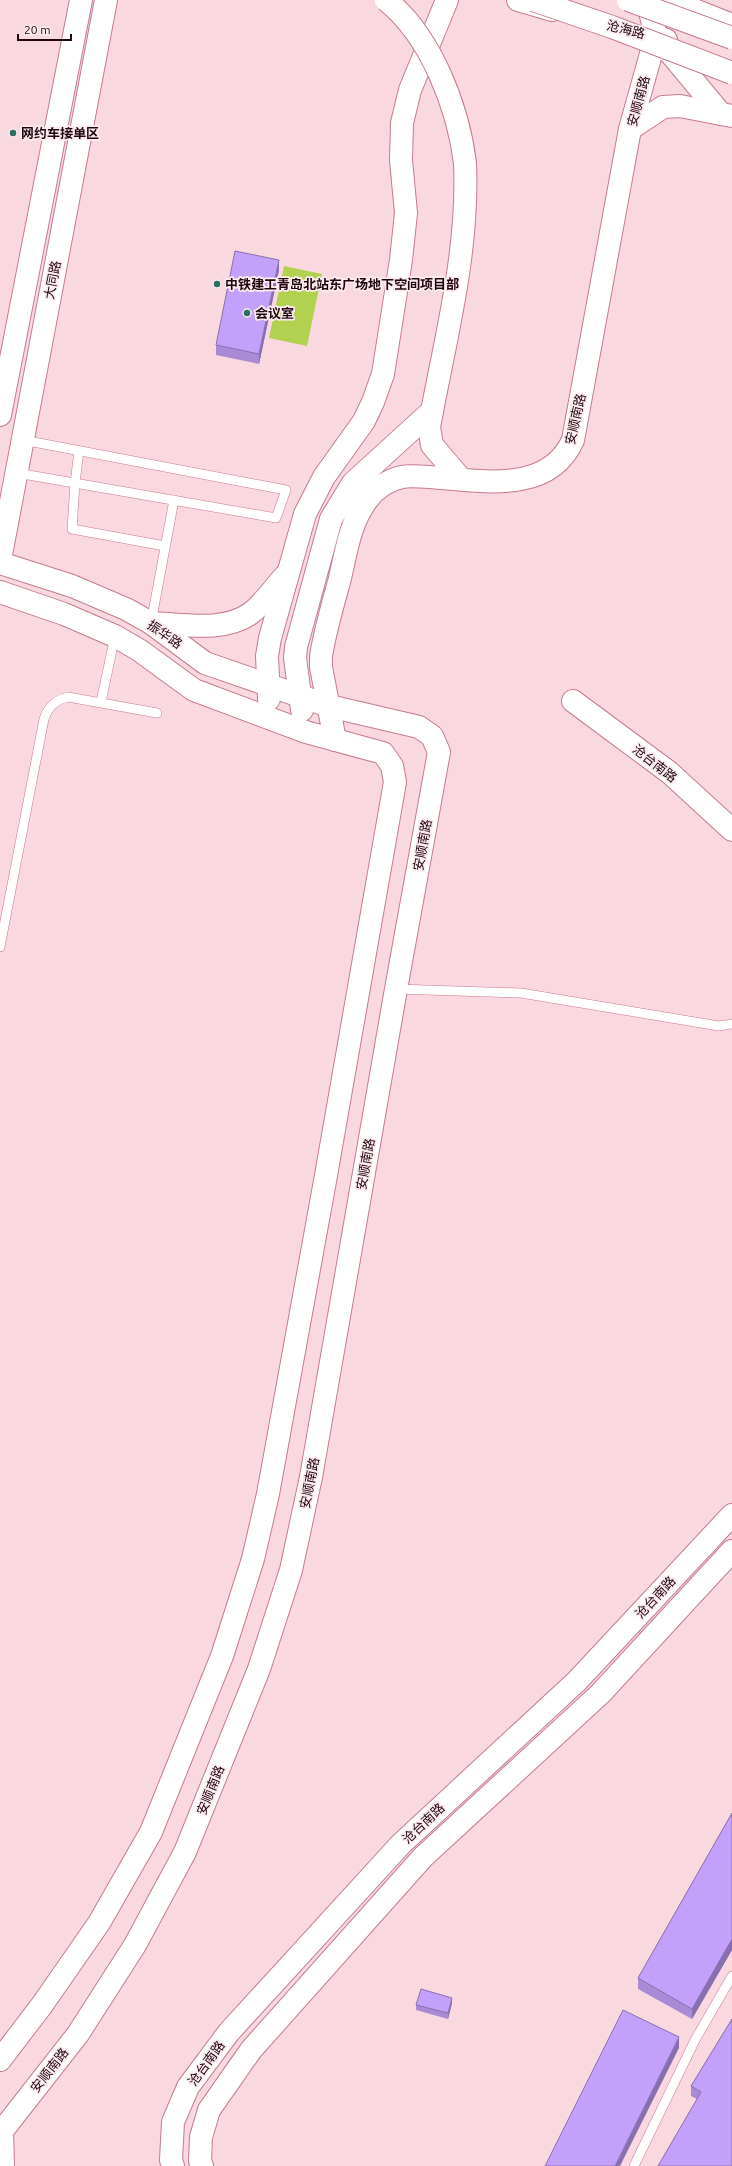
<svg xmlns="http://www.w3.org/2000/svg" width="732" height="2166" font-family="Ubuntu,'Noto Sans SC',sans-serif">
<rect width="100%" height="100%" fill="#fad8e0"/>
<path fill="#b2d150" d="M284 266 322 274 307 346 269 338Z"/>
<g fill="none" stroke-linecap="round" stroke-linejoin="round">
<g stroke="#c67a90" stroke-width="10">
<g id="lane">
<path d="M79 451 75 483 72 529 165 546"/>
<path d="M17 473 276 518 286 490 23 440"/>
<path d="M151 623 174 500"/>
<path d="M101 702 115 636"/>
<path d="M0 947 44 719C48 707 55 700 68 697L157 713"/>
<path d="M396 989 521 993 719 1026 732 1024"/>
<path d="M634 2166 695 2040 732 1976"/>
</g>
</g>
<g stroke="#c67a90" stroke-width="24">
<g id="secondary">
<path d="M630 129 663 107 680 106 721 114"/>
<path d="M0 415 81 0"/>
<path d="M461 479 432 445 429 427C445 340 469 252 465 163"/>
<path d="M0 560 106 0"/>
<path d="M0 563 72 586 126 609 151 623 205 663 329 706 419 727 432 736 439 752 396 989 311 1477 291 1570 259 1669 185 1852 135 1945 78 2034 2 2131 3 2166"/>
<path d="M0 592 64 614 115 636 139 650 194 690 306 732 383 753 392 766 395 782 325 1181 268 1494 253 1559 222 1656 151 1832 99 1923 42 2005 0 2060"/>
<path d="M151 623C182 624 224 633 251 613 263 604 274 588 284 577"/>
<path d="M269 699 267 656 270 638 305 514 324 477 364 421 373 402 383 374 401 260 406 213 401 160 402 123 410 90 447 0"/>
<path d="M573 701 670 773 732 830"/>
<path d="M302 710 295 658 296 647 331 519 353 483 432 411"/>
<path d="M335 740 321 667V656C325 631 332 607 339 582 346 554 349 524 367 500 375 489 388 480 402 477 410 475 420 477 429 477 478 480 548 496 573 440L630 129 656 36 666 40"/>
<path d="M173 2166 171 2160 173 2122 188 2087 229 2032 401 1844 577 1681 732 1515"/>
<path d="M202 2166 200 2161 201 2137 209 2110 251 2050 423 1857 600 1694 732 1551"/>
</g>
</g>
<g stroke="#c67a90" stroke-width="24">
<g id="primary">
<path d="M518 0 552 10"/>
<path d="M647 0 656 36 721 114 732 116"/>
<path d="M669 0 732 25"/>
</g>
</g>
<use href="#lane" stroke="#fff" stroke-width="9"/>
<use href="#secondary" stroke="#fff" stroke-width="22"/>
<use href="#primary" stroke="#fff" stroke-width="22"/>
<g stroke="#c67a90" stroke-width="24" stroke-linecap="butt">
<path id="secondary-bridge" d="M386 0C431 36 458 107 465 163"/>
</g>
<g stroke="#c67a90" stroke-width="24" stroke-linecap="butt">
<g id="primary-bridge">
<path d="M533 0 612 27 732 73"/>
<path d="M628 0 732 38"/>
</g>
</g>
<use href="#secondary-bridge" stroke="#fff" stroke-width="22"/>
<use href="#primary-bridge" stroke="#fff" stroke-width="22"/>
</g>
<g fill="#a88ad6">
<path d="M279 270 259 364 216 355V345Z"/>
<path d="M732 1813V1950L692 2019 638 1989V1978Z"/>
<path d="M452 2003 448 2019 416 2010V2005Z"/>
<path d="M732 2019V2166L697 2099 691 2096V2086Z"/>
</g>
<g fill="#8870ae">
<path d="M279 260V270L259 364V354Z"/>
<path d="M732 1939V1950L692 2019V2009Z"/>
<path d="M452 1998V2003L448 2019V2013Z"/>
<path d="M679 2037V2048L620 2166H615Z"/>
</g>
<g fill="#c3a0f9" stroke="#8870ae">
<path d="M235 251 279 260 259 354 216 345Z"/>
<path d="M732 1813V1939L692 2009 638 1978Z"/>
<path d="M421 1989 452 1998 448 2013 416 2005Z"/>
<path d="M623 2010 679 2037 615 2166H545Z"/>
<path d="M732 2019V2166H658L701 2092 691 2086Z"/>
</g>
<g fill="#296f65" stroke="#fcebef" stroke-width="1.5">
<circle cx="13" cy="133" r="4"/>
<circle cx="217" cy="284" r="4"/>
<circle cx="247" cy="313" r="4"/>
</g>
<g text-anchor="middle" stroke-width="3.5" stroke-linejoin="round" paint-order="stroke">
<g font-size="13" fill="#20050e" stroke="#fcebef">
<text transform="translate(626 29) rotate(14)" y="5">沧海路</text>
<text transform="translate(638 101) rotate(-75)" y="5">安顺南路</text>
<text transform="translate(52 280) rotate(-79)" y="5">大同路</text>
<text transform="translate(575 419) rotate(-77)" y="5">安顺南路</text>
<text transform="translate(165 634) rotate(35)" y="5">振华路</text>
<text transform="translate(655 763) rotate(38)" y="5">沧台南路</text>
<text transform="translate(422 845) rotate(-80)" y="5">安顺南路</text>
<text transform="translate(365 1164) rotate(-80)" y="5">安顺南路</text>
<text transform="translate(309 1483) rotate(-79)" y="5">安顺南路</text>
<text transform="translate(655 1597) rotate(-47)" y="5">沧台南路</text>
<text transform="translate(210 1790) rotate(-68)" y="5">安顺南路</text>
<text transform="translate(423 1823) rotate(-43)" y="5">沧台南路</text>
<text transform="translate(206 2063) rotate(-54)" y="5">沧台南路</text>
<text transform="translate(49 2070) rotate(-52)" y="5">安顺南路</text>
</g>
<g font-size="13" font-weight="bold" fill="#20050e" stroke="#fcebef" text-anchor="start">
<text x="21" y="138">网约车接单区</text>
<text x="225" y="289">中铁建工青岛北站东广场地下空间项目部</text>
<text x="255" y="318">会议室</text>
</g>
</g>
<path d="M18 34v6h53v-6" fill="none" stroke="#20050e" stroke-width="2"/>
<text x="24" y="34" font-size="12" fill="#20050e" stroke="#fcebef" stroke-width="3" paint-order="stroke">20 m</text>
</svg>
